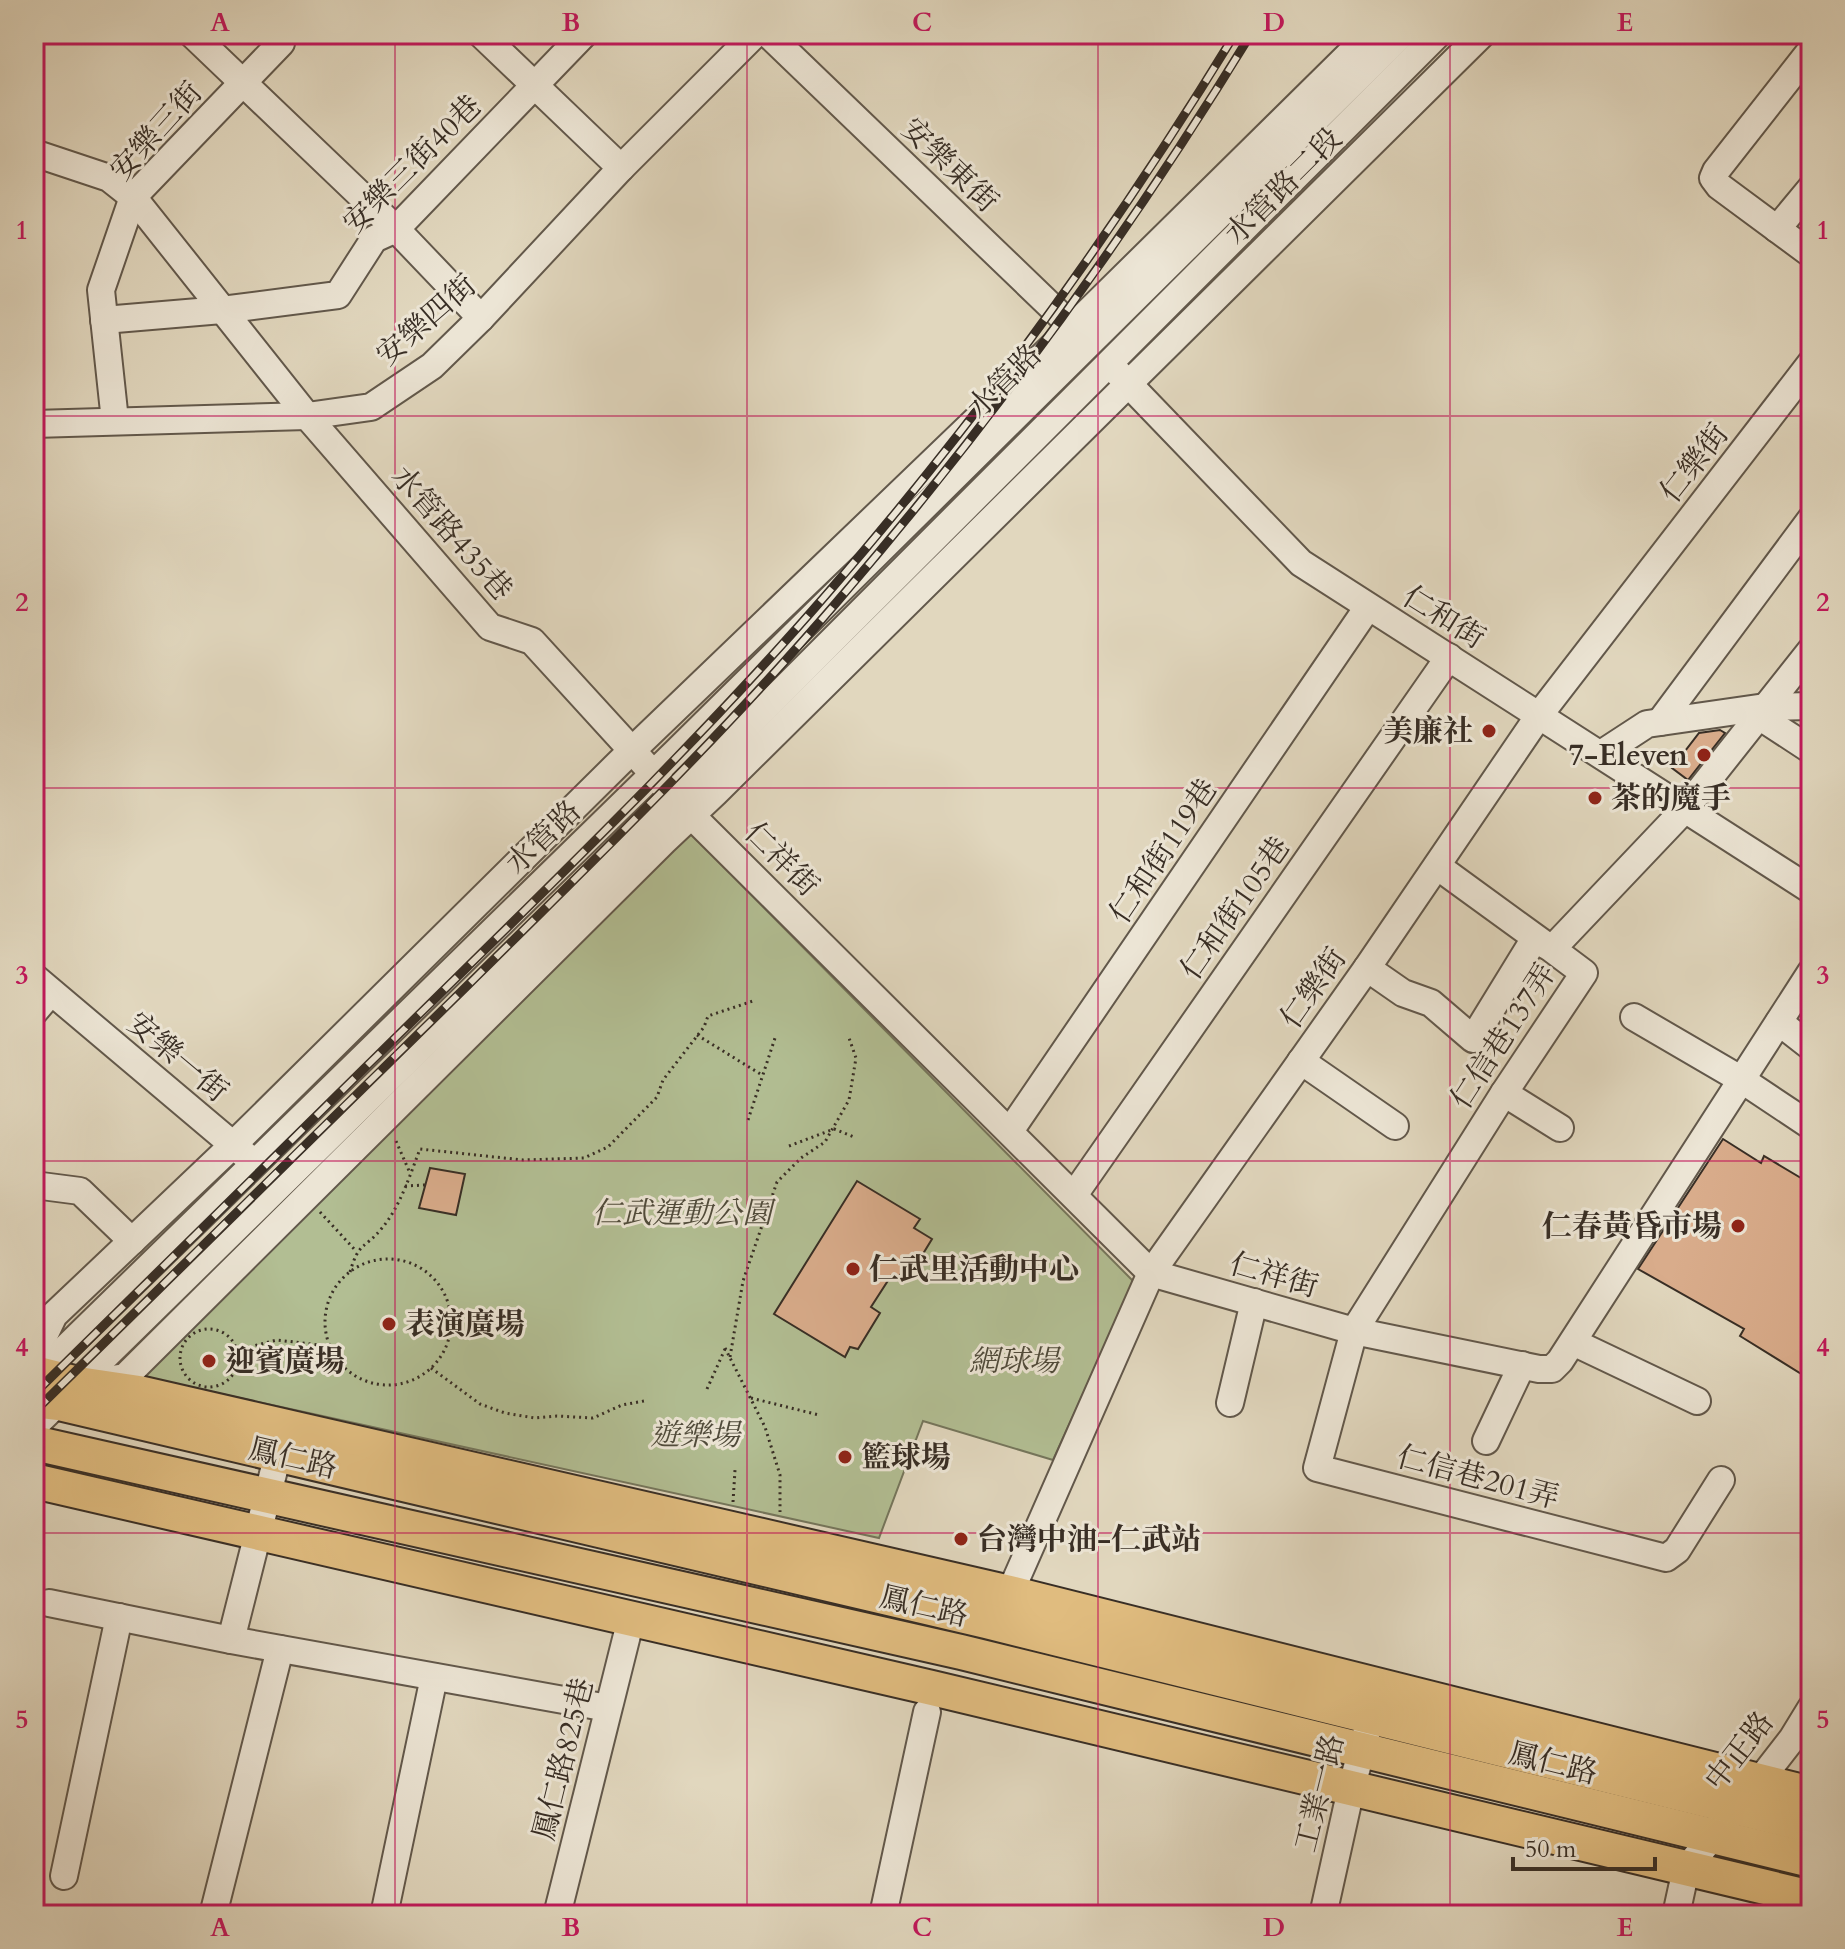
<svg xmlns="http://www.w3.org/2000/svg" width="1845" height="1949" font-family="Cardo,'Noto Serif TC',serif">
<rect width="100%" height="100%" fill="#e1d7be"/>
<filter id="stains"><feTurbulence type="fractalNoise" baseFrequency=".0025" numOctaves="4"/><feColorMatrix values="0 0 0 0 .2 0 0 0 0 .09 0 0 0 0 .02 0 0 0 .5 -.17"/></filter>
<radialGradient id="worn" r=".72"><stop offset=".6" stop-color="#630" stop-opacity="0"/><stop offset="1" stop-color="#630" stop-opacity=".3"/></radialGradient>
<path fill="#b2be93" stroke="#75765c" stroke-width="2" d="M685 828 1134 1282 1053 1460 923 1421 879 1538 126 1373Z"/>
<g fill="#d9ac8b" stroke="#382e25" stroke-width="2">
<path d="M1720 730 1725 733 1688 780 1672 768 1699 733Z"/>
<path d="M1723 1139 1761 1163 1764 1156 1811 1184V1380L1740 1336 1744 1329 1638 1269Z"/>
<path d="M430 1168 465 1174 456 1215 419 1208Z"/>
<path d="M857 1181 920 1219 914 1228 932 1239 918 1262 911 1257 897 1280 891 1276 871 1307 880 1313 858 1349 850 1347 845 1357 774 1314Z"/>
</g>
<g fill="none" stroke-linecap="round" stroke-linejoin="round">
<g stroke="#62584b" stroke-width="30">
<g id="minor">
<path d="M192 34 396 229 481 318"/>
<path d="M481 34 621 168"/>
<path d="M768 34 1085 339"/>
<path d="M1811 50 1716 171 1713 178 1719 186 1811 254"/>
<path d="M34 153 109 178 133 197 307 416 490 627 532 641 691 815 1151 1273 1354 1331 1539 1369H1552L1560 1361 1811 972"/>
<path d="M1777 229 1811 188"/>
<path d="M104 320 222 310 338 295 374 239 396 229 584 34"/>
<path d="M1118 373 1301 563 1811 890"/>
<path d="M115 421 101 290 133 197 281 43"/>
<path d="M34 424 307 416 371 407 432 366 481 318 621 168 755 34"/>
<path d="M1759 716 1811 750"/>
<path d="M1660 722 1811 519"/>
<path d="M1601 754 1647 724 1765 707 1811 706"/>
<path d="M1437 866 1547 946"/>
<path d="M1367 968 1403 993 1431 1003 1473 1039 1535 938"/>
<path d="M34 977 245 1155"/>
<path d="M34 1012 51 992"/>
<path d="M1634 1017 1742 1080 1811 1126"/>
<path d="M1779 1022 1811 1047"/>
<path d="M1301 1061 1395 1126"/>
<path d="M1504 1093 1560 1128"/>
<path d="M1010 1131 1368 607"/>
<path d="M34 1185 80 1191 132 1241"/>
<path d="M1074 1195 1449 657"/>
<path d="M1573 1342 1697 1401"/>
<path d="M34 1357 54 1315 233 1145 619 763 1073 327 1370 34"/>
<path d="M34 1379 676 752 1402 34"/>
<path d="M94 1382 125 1377 664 841 715 793 1482 34"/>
<path d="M1230 1403 1254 1302"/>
<path d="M34 1426 675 798 1438 34"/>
<path d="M1486 1441 1522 1365"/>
<path d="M1721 1480 1677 1550 1666 1558 1317 1468 1354 1331 1504 1093 1584 973 1552 949 1685 809 1811 650"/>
<path d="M49 1603 231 1640 608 1708"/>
<path d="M1000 1605 1010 1593 1151 1273 1367 968 1540 714 1811 363"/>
<path d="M231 1640 278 1454"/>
<path d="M1750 1793 1792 1739 1811 1708"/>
<path d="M64 1876 119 1617"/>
<path d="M213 1915 280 1649"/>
<path d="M384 1915 434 1677"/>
<path d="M557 1915 631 1619"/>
<path d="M883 1915 927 1712"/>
<path d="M1323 1915 1351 1789 1376 1698"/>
<path d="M1676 1915 1686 1869 1724 1823"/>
</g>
</g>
<g stroke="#382e25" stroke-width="38">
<g id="major">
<path d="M34 1373 78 1384 139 1393 1010 1593 1811 1794"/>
<path d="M34 1400 59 1403 986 1621 1811 1826"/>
<path d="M34 1443 961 1652 1811 1860"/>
<path d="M34 1481 932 1688 1811 1898"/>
</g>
</g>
<g stroke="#382e25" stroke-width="3" stroke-dasharray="2 4" stroke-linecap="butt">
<path d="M697 1035 762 1075"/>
<path d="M748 1120 776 1035"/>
<path d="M396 1141 410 1173"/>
<path d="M789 1146 834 1129 854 1137"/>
<path d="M405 1186 425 1185"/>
<path d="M320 1212 356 1251"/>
<circle cx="388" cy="1322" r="63"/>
<path d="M350 1272C359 1241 364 1250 382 1228 400 1207 410 1175 420 1149L523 1160 584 1158 608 1147 657 1097 663 1080 704 1027 708 1016 753 1001"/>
<circle cx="209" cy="1358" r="29"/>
<path d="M725 1348 765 1427 780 1475V1512"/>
<path d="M238 1350 277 1340 328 1346"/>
<path d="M730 1357 743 1281 777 1182 801 1158 825 1142 849 1100 856 1058 848 1035"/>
<path d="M431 1368 480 1404 505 1413 535 1418 557 1416 593 1418 622 1405 644 1401"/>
<path d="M707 1389 725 1349"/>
<path d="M751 1398 819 1415"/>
<path d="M733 1502 735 1470"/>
</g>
<use href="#minor" stroke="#ece5d5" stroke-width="26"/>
<use href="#major" stroke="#e0bc7f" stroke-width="34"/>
<g stroke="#382e25" stroke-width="9">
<g id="rail">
<path d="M34 1394C173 1257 312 1120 451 983 579 857 708 731 826 595 978 420 1114 232 1235 34"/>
<path d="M34 1412C179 1269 324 1126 470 983 595 859 722 736 836 603 990 424 1128 235 1251 34"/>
</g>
</g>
<use href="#rail" stroke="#ece5d5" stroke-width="6" stroke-dasharray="18" stroke-linecap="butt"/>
</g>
<path fill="none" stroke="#c2185b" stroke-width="2" stroke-opacity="0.55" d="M395 34V1915M747 34V1915M1098 34V1915M1450 34V1915M34 416H1811M34 788H1811M34 1161H1811M34 1533H1811"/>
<g fill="#8f2418" stroke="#ece5d5" stroke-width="3">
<circle cx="1489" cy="731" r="8"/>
<circle cx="1704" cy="755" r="8"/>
<circle cx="1595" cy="798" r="8"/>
<circle cx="1738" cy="1226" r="8"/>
<circle cx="853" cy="1269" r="8"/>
<circle cx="389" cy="1324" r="8"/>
<circle cx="209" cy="1361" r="8"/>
<circle cx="845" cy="1457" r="8"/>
<circle cx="961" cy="1539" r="8"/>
</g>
<g text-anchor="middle" stroke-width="6" stroke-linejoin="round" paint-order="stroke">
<g font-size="30" fill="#382e25" stroke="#ece5d5">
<text transform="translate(156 131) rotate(-48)" y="10">安樂三街</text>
<text transform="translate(412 164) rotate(-45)" y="10">安樂三街40巷</text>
<text transform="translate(950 165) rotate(44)" y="10">安樂東街</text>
<text transform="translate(1283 186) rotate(-45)" y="10">水管路二段</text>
<text transform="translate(426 320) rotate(-41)" y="10">安樂四街</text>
<text transform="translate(1004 381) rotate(-45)" y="10">水管路</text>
<text transform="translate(1694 463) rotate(-52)" y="10">仁樂街</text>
<text transform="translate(452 533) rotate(49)" y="10">水管路435巷</text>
<text transform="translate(1444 617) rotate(32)" y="10">仁和街</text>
<text transform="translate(543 837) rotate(-44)" y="10">水管路</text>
<text transform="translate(1163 851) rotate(-56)" y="10">仁和街119巷</text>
<text transform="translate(782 859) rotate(45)" y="10">仁祥街</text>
<text transform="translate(1235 908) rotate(-55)" y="10">仁和街105巷</text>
<text transform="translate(1313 988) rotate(-55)" y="10">仁樂街</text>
<text transform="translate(1503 1036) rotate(-57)" y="10">仁信巷137弄</text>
<text transform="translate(178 1057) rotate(40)" y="10">安樂一街</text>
<text transform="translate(1274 1275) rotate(16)" y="10">仁祥街</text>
<text transform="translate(293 1458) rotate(13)" y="10">鳳仁路</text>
<text transform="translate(1478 1477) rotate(15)" y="10">仁信巷201弄</text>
<text transform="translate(924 1606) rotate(13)" y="10">鳳仁路</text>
<text transform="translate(1739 1751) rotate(-52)" y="10">中正路</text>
<text transform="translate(563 1759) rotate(-76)" y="10">鳳仁路825巷</text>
<text transform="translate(1553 1763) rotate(14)" y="10">鳳仁路</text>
<text transform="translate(1319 1793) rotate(-76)" y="10">工業一路</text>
</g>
<g font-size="30" font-weight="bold" fill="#382e25" stroke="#ece5d5" text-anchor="start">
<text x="1473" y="741" text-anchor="end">美廉社</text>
<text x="1688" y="765" text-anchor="end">7-Eleven</text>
<text x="1611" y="808">茶的魔手</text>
<text x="1722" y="1236" text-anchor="end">仁春黃昏市場</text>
<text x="869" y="1279">仁武里活動中心</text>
<text x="405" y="1334">表演廣場</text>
<text x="225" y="1371">迎賓廣場</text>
<text x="861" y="1467">籃球場</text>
<text x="977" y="1549">台灣中油-仁武站</text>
</g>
<g font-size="30" font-style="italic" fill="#504b3b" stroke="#ece5d5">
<text x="682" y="1223">仁武運動公園</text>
<text x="1014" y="1371">網球場</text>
<text x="695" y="1445">遊樂場</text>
</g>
</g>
<rect width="1845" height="1949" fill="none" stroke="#e1d7be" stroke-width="88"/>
<path d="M1513 1857v12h142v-12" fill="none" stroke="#382e25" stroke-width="4"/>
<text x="1525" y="1857" font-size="24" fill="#382e25" stroke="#ece5d5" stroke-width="6" paint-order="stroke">50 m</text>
<rect x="44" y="44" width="1757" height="1861" fill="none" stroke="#c2185b" stroke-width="3"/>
<g font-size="26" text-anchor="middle" font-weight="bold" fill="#c2185b">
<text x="220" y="31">A</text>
<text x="571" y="31">B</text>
<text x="922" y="31">C</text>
<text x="1274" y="31">D</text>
<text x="1625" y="31">E</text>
<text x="22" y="239">1</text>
<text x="1823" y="239">1</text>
<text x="22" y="611">2</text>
<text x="1823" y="611">2</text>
<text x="22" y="984">3</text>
<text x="1823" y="984">3</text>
<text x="22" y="1356">4</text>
<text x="1823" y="1356">4</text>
<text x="22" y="1728">5</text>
<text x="1823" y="1728">5</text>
<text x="220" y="1936">A</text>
<text x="571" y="1936">B</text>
<text x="922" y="1936">C</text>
<text x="1274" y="1936">D</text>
<text x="1625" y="1936">E</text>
</g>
<rect width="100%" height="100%" filter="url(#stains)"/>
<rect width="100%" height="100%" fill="url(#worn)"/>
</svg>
